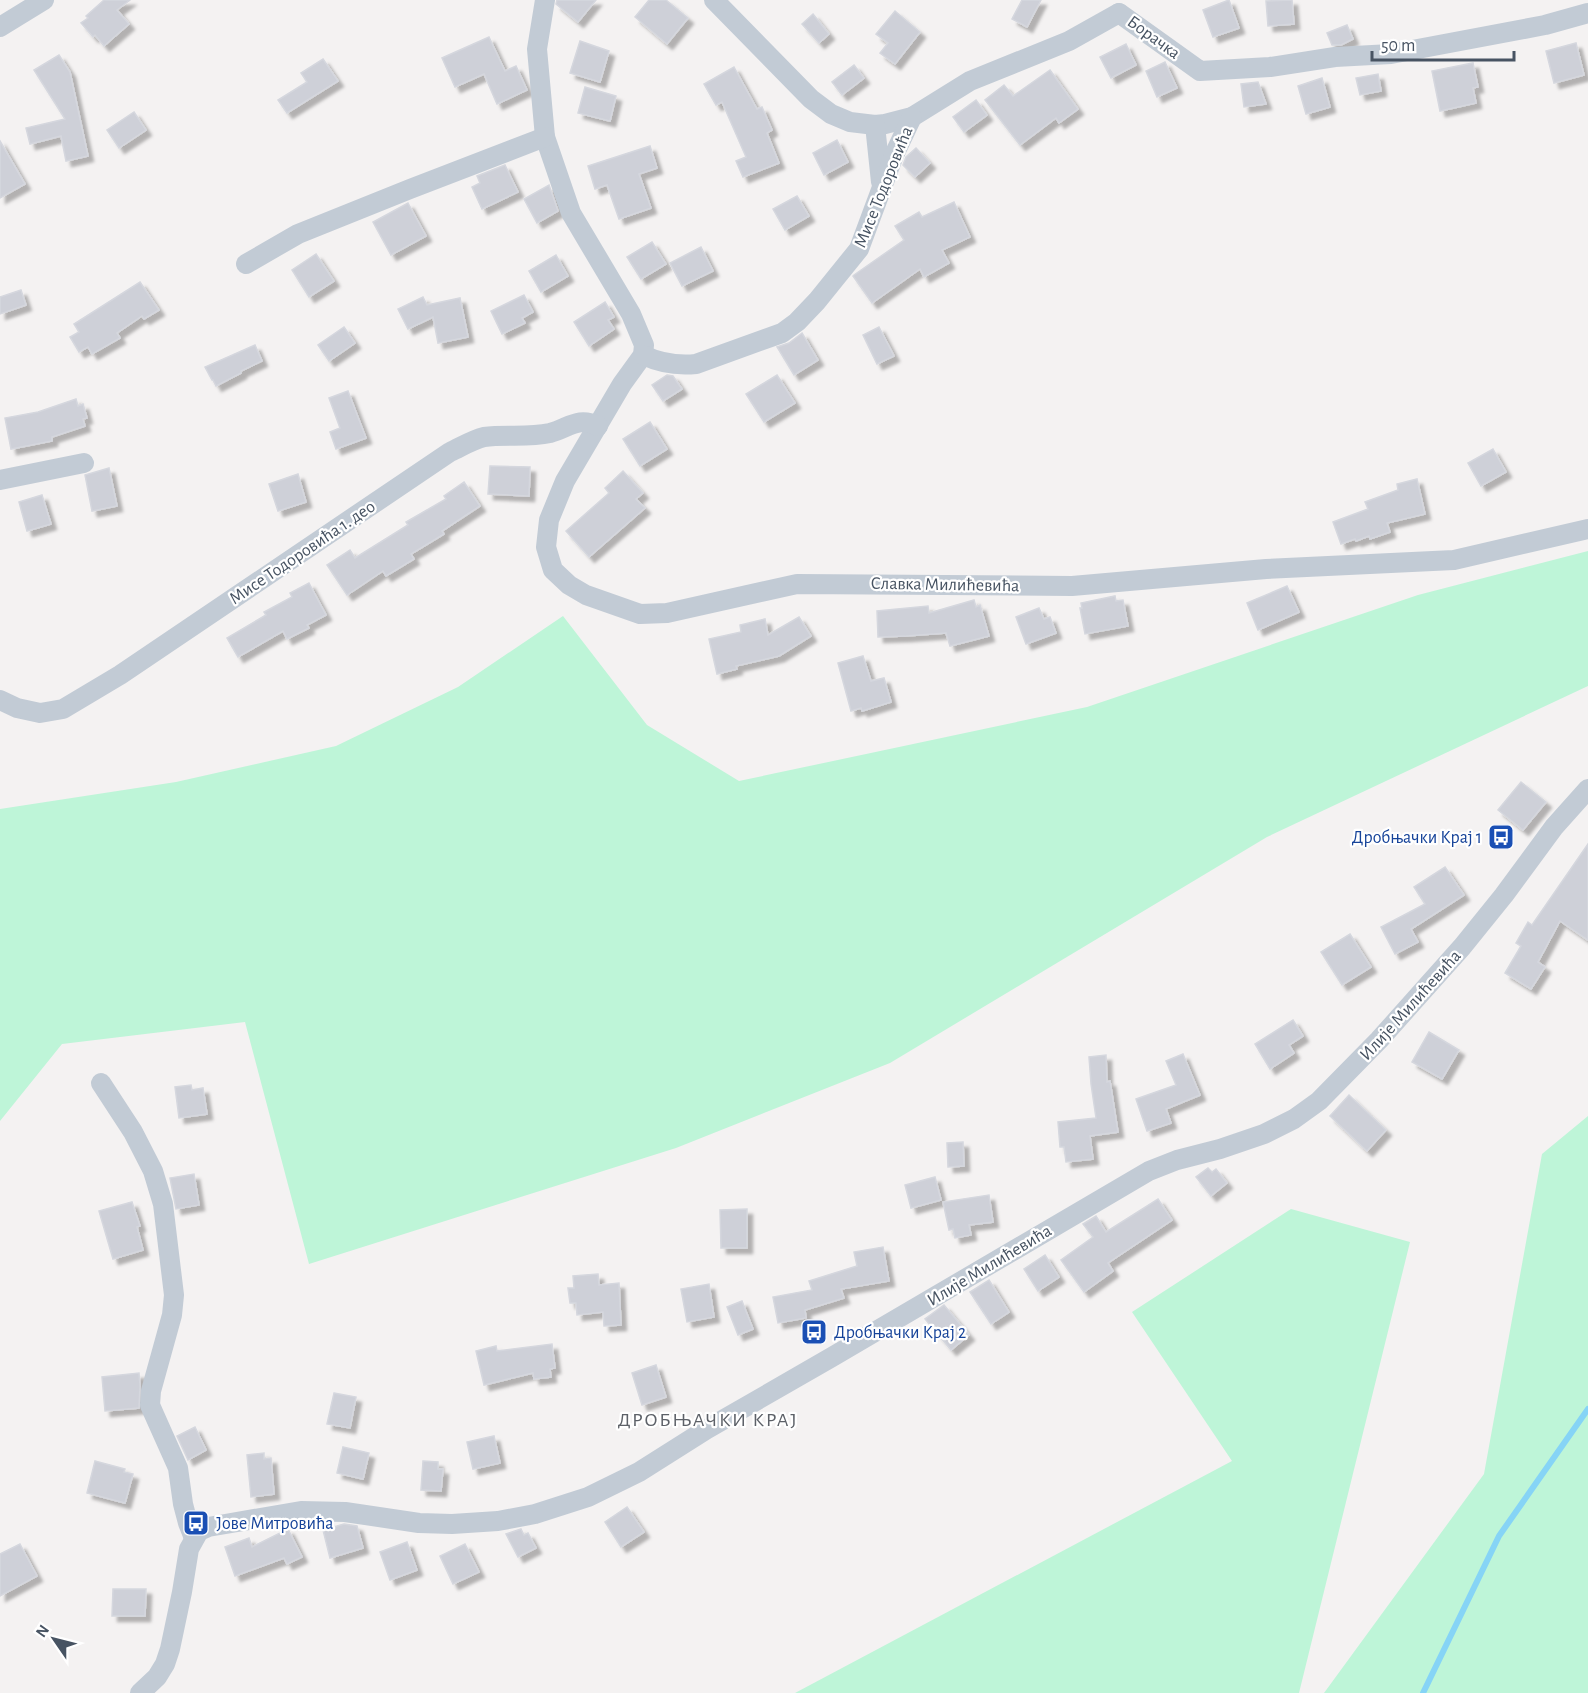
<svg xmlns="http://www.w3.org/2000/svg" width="1588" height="1693" font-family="'Alegreya Sans',sans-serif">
<defs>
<filter id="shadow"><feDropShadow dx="5.5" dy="5.5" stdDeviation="1.5" flood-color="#0004"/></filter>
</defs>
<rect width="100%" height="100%" fill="#f4f2f2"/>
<g fill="#bef5d8">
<path d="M1588 551V686L1267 837 890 1063 676 1148 309 1264 245 1022 62 1044 0 1121V809L176 782 336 746 458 687 563 616 647 725 739 781 1087 707 1418 595Z"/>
<path d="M1588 1116V1693H1324L1484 1474 1542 1154Z"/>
<path d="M1291 1209 1410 1242 1299 1693H795L1232 1461 1132 1312Z"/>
</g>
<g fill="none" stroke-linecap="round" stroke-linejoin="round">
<path stroke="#86d4f6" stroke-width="6" d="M1423 1693 1499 1536 1588 1409"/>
</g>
<g fill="#ced0d8" stroke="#d5d7de" stroke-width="1.5" filter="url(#shadow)">
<path d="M104 0H130L117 10 129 24 104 46 95 35 93 37 81 23 88 18 86 16Z"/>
<path d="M557 0H596L578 22 556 4Z"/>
<path d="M649 0H666L688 18 667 44 635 17Z"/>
<path d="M1022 0H1041L1027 27 1012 19Z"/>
<path d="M1229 0 1239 28 1213 37 1203 10Z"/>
<path d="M1292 0 1294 24 1268 26 1266 1Z"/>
<path d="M895 11 920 32 895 64 880 53 888 43 876 34Z"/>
<path d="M813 14 829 34 819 43 802 24Z"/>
<path d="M1347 25 1353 39 1341 45H1332L1327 33Z"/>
<path d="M489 37 505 71 516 66 527 90 497 104 484 74 455 87 442 58Z"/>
<path d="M580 41 609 51 600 82 570 73Z"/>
<path d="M1576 43 1584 75 1554 83 1546 51Z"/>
<path d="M1126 44 1136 65 1111 78 1100 57Z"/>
<path d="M59 55 70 72 88 156 66 161 61 136 30 144 26 128 65 119 34 70Z"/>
<path d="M323 59 338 81 287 113 278 100 307 82 301 73Z"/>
<path d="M1165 62 1177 88 1157 97 1146 71Z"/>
<path d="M1473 63 1478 87 1473 88 1476 103 1440 111 1432 71Z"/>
<path d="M854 65 864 78 842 95 832 82Z"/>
<path d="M734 67 757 109 762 107 772 130 767 133 779 163 743 177 736 161 746 157 722 102 716 105 704 84Z"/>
<path d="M1050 70 1078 109 1059 123 1056 118 1020 145 985 100 1004 85 1013 96Z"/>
<path d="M1378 74 1381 91 1360 95 1356 78Z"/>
<path d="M1322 78 1330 107 1306 114 1298 86Z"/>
<path d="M1258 82 1266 104 1244 107 1241 84Z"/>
<path d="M585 87 616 96 610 121 578 113Z"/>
<path d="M976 100 987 115 964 132 953 117Z"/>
<path d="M134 112 146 130 119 148 107 130Z"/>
<path d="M837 140 848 162 824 175 813 153Z"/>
<path d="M0 141 25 184 0 198Z"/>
<path d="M650 146 657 168 639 174 651 208 619 219 607 185 595 189 588 166Z"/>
<path d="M916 148 930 163 915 177 903 165 906 157Z"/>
<path d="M505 165 518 192 482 209 472 187 480 183 477 176Z"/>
<path d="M549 185 558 211 537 223 524 199Z"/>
<path d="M797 196 809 216 785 230 773 209Z"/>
<path d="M954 202 970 237 942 250 949 263 924 277 920 269 872 303 853 276 854 275 904 240 895 226 919 212 922 217Z"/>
<path d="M408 203 426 236 391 255 373 222Z"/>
<path d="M652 242 666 264 641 279 627 257Z"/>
<path d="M701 247 713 271 682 286 670 263Z"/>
<path d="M316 254 334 281 309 297 292 270Z"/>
<path d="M556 255 568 276 541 292 529 271Z"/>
<path d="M140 282 159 310 144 319 142 316 117 333 120 338 92 354 88 347 79 352 70 337 79 332 74 324Z"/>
<path d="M21 290 26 305 0 314V297Z"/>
<path d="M524 295 533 312 522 318 525 323 502 334 491 311Z"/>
<path d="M423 297 427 305 460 298 468 337 438 343 433 317 408 329 398 309Z"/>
<path d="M605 302 614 317 608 320 614 329 589 346 574 322Z"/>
<path d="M344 327 355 343 329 361 318 345Z"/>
<path d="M879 327 894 356 877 364 863 335Z"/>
<path d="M802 333 818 360 794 375 777 347 789 343Z"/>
<path d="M255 345 262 361 241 371V373L216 386 213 380H212L205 367Z"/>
<path d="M667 375 673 376 682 389 663 401 652 385Z"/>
<path d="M777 375 795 403 764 422 746 394Z"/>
<path d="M348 391 366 438 336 449 330 432 340 428 329 398Z"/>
<path d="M76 399 78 406 83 404 87 418 83 419 85 426 52 437V441L11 449 5 418 38 412Z"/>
<path d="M650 422 667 449 640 466 623 439Z"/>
<path d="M1493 449 1506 472 1481 486 1468 463Z"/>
<path d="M490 466 530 467 529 496 488 494Z"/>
<path d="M109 468 117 506 92 511 85 475Z"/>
<path d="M623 471 643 493 636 499 645 508 589 557 566 531 609 493 605 488Z"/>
<path d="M298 474 306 502 278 511 269 484Z"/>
<path d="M1417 479 1425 514 1387 523 1390 532 1370 539 1369 536 1356 541 1355 539 1341 544 1333 522 1368 509 1365 502 1398 490 1397 484Z"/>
<path d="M464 482 480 506 442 531 444 534 411 554 414 559 386 576 383 571 347 595 327 565 350 550 355 558 408 525 406 522 446 499 444 496Z"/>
<path d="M42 495 51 524 27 531 19 502Z"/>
<path d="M309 583 326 615 307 625 309 628 287 639 283 631 238 657 227 638 266 615 264 612 292 597 290 593Z"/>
<path d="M1287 586 1299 612 1258 630 1247 603Z"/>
<path d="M1115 596 1116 601 1123 600 1128 626 1085 634 1080 608H1082L1081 603Z"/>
<path d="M974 600 976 607 980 605 989 636 950 646 946 633 906 636 878 637 877 611 928 606 929 613Z"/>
<path d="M1039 608 1044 619 1050 617 1056 633 1026 644 1016 617Z"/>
<path d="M799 617 811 636 779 656 736 666 737 669 717 674 709 639 741 632 740 625 765 619 768 635Z"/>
<path d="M863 656 871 681 884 678 891 702 862 711 861 708 851 711 838 663Z"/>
<path d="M1521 782 1546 802 1523 830 1498 810Z"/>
<path d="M1588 844V940L1560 921 1538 962 1545 967 1531 989 1505 973 1521 946 1516 943 1528 922 1532 925Z"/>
<path d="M1445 867 1464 895 1411 929 1418 942 1395 954 1381 927 1425 904 1414 887Z"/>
<path d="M1350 934 1371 967 1342 985 1321 952Z"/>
<path d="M1293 1020 1303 1036 1289 1045 1294 1053 1270 1069 1255 1044Z"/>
<path d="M1429 1032 1459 1050 1442 1079 1412 1062Z"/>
<path d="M1183 1054 1200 1095 1166 1109 1171 1123 1147 1131 1136 1099 1176 1085 1166 1061Z"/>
<path d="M1106 1055 1107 1082 1110 1081 1118 1132 1090 1136 1093 1159 1066 1162 1064 1147H1060L1058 1122 1096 1118 1091 1084 1089 1057Z"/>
<path d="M191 1085 192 1090 203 1088 207 1114 179 1118 175 1087Z"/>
<path d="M1349 1095 1386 1130 1367 1151 1330 1116Z"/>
<path d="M963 1142 964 1166 948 1167 947 1143Z"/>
<path d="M1208 1168 1212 1172 1216 1169 1227 1183 1211 1196 1196 1177Z"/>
<path d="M194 1174 199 1205 176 1209 170 1178Z"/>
<path d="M935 1177 941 1200 911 1208 905 1185Z"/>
<path d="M989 1195 993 1222 969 1225 971 1235 955 1238 953 1229 949 1230 943 1202Z"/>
<path d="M1158 1199 1172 1220 1108 1263 1113 1271 1084 1292 1061 1260 1093 1237 1083 1224 1096 1216 1106 1232Z"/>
<path d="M132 1202 140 1226 137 1227 143 1250 113 1259 99 1211Z"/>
<path d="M747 1209V1248H721L720 1210Z"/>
<path d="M883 1247 889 1281 841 1289 844 1298 805 1310 806 1318 778 1323 773 1297 812 1290 809 1281 857 1266 854 1252Z"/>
<path d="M1045 1255 1059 1277 1038 1291 1024 1269Z"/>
<path d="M598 1274 599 1285 619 1283 621 1325 604 1326 603 1312 577 1315 576 1303H570L568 1288H574L573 1276Z"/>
<path d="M989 1280 1009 1312 991 1324 970 1292Z"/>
<path d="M709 1284 714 1317 687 1322 681 1289Z"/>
<path d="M742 1301 753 1329 738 1335 727 1307Z"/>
<path d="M944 1305 969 1335 951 1350 925 1319Z"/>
<path d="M552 1344 555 1368 550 1369 551 1377 534 1379 533 1373 484 1385 476 1351 496 1346 497 1351Z"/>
<path d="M656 1365 666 1397 642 1405 632 1373Z"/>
<path d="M139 1373 140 1386 139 1408 105 1411 102 1377Z"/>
<path d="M334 1393 356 1397 350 1428 327 1424Z"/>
<path d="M195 1427 206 1450 188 1460 177 1436Z"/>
<path d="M494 1436 500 1463 473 1469 467 1442Z"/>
<path d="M343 1447 369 1453 363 1479 337 1473Z"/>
<path d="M264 1453V1459L271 1458 274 1494 251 1497 247 1455Z"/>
<path d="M95 1461 125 1469 124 1472 133 1474 125 1503 87 1493Z"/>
<path d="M423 1461 438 1462V1469H443L441 1491 421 1490Z"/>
<path d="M627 1507 644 1532 621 1547 605 1522Z"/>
<path d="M344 1524 357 1526 363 1548 330 1558 323 1530Z"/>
<path d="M288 1529 302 1557 287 1564 284 1558 235 1576 225 1547 249 1538 252 1547Z"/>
<path d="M521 1529 524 1535 528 1533 536 1548 518 1557 506 1534Z"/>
<path d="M407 1542 417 1570 390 1580 380 1552Z"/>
<path d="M20 1544 37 1576 0 1596V1554Z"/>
<path d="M465 1544 479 1572 453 1584 440 1556Z"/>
<path d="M113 1589H146L145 1616H112Z"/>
</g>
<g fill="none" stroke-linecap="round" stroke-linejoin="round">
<g stroke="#c2cbd5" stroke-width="20">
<path d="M545 0 537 49 545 137 571 213 631 314 644 345 643 355 622 384 565 481 549 520 546 547 553 570 569 585 586 595 640 614 667 613 797 584 1072 586 1266 569 1454 560 1588 529"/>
<path d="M714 0 811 99 831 114 850 122 875 125 885 124 912 117 970 81 1069 41 1119 13"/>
<path d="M1119 13 1200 71 1270 67 1335 57 1391 54 1545 25 1588 13"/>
<path d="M0 27 44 0"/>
<path d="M875 125 881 182"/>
<path d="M246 264 298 234 410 189 545 137"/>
<path d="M643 355C660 363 677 366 696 364L782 333 797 322 817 301 859 249 894 155 912 117"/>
<path d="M0 480 84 463"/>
<path d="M0 700 17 708 40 713 63 709 120 675 450 452C461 447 472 440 484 437 506 434 528 438 550 433 569 428 578 416 598 426"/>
<path d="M101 1083 133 1132 153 1171 163 1204 174 1295 172 1315 151 1391 150 1405 153 1412 178 1468 183 1504 188 1523 194 1538"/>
<path d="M140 1693 157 1677 165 1664 170 1649 182 1592 189 1549 199 1531 208 1527 301 1511 345 1512 419 1523 452 1524 498 1521 535 1514 588 1497 639 1472 707 1429 832 1357 1149 1171 1177 1160 1220 1149 1264 1134 1294 1119 1319 1101 1379 1040 1462 947 1504 895 1554 827 1588 789"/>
</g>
</g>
<defs>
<g id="bus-square" transform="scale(1.35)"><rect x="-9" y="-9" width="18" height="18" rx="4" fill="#1a4fb4" stroke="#fff"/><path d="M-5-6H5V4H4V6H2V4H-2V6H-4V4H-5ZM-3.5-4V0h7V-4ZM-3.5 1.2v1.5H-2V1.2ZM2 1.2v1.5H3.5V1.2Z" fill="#fff"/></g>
</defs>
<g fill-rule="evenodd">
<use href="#bus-square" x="1501" y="837"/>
<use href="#bus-square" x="814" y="1332"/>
<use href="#bus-square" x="196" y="1523"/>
</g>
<g text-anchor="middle" stroke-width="4.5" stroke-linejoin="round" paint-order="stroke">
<g font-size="18" fill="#475362" stroke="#fff">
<text transform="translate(1154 37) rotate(36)" y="6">Борачка</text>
<text transform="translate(883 187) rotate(-68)" y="6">Мисе Тодоровића</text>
<text transform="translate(302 552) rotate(-34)" y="6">Мисе Тодоровића 1. део</text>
<text transform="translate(945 584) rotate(1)" y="6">Славка Милићевића</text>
<text transform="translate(1410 1005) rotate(-48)" y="6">Илије Милићевића</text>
<text transform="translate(989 1265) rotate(-31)" y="6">Илије Милићевића</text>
</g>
<g font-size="18" fill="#164399" stroke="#fff" text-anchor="start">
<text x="1482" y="843" text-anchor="end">Дробњачки Крај 1</text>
<text x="834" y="1338">Дробњачки Крај 2</text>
<text x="216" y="1529">Јове Митровића</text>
</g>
<g font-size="20" letter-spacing="1.5" fill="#5d6168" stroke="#fff">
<text x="708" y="1426">ДРОБЊАЧКИ КРАЈ</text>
</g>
</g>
<g transform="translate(54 1639) rotate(305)" stroke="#ffffff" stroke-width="4.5" paint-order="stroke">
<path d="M0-4.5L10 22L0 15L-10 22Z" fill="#475362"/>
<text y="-9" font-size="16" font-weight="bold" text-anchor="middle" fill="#475362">N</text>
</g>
<path d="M1372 51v9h142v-9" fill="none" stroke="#475362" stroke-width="3"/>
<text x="1381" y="51" font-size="18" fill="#475362" stroke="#ffffff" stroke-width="4.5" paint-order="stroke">50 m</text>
</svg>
